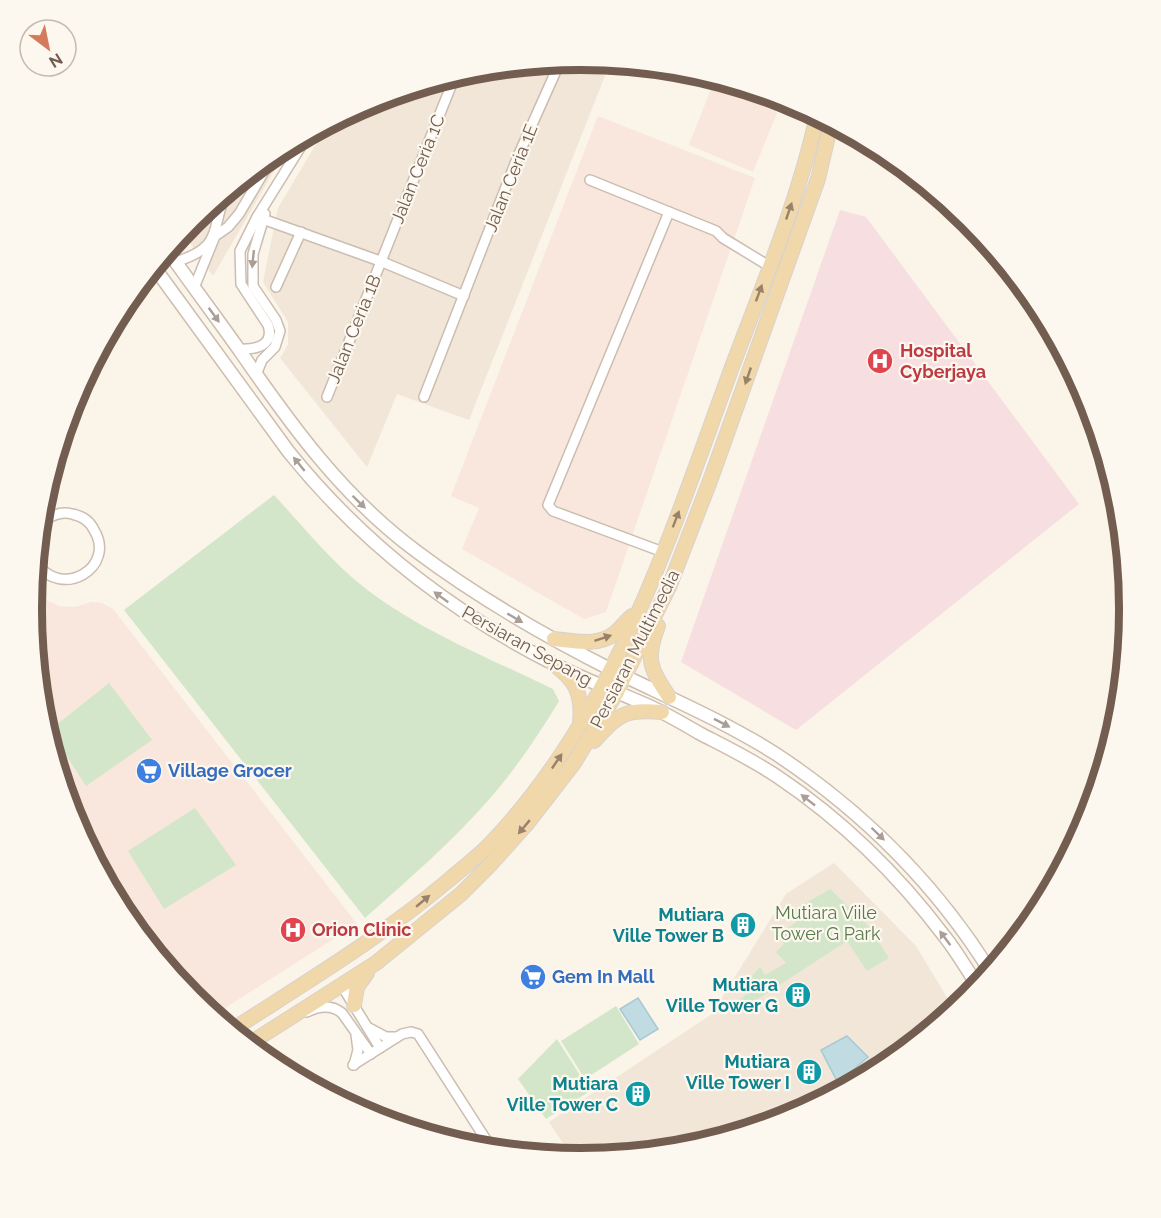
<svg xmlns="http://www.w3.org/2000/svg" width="1161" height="1218" font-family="Raleway,sans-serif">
<rect width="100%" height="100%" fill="#faf4e9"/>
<g fill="#f1e6d8">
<path d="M581 60 610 63 469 420 397 394 367 467 280 358 288 345V322L263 282 278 208 328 124 371 102 474 70Z"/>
<path d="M289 145 213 276 183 233 193 221 276 152Z"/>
<path d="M834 863 916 946 954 1009 885 1066 790 1116 687 1148 572 1157 549 1122 712 1014 786 894Z"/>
</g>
<g fill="#f9e7de">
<path d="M715 79 760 93 777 113 753 172 689 145Z"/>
<path d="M598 116 755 178 606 612 584 619 462 549 479 508 451 496Z"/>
<path d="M40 597 59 606 75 607 92 602 102 603 113 609 357 924 214 1015 192 997 124 914 73 819 42 716 32 609V603Z"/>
</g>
<path fill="#f7dee0" d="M840 210 866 217 1079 504 796 730 681 662Z"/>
<g fill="#d4e6c9">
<path d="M274 495C302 525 328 558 360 584 417 630 487 657 553 689L559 701C540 733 516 768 492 796 454 840 409 879 365 918L124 610Z"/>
<path d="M109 683 152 740 86 786 50 730Z"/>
<path d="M195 808 236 865 164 909 128 851Z"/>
<path d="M830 889 869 927 889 958 867 971 847 941 735 1014 731 1007 755 987 752 976 760 967 765 975 786 963 776 952 784 944 779 934 796 922 789 913Z"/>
<path d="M616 1006 639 1044 585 1079 561 1041Z"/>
<path d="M557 1039 590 1091 546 1119 518 1079Z"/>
</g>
<g fill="#c0dce2" stroke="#a7cad2" stroke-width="1.5">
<path d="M638 998 658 1029 640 1040 620 1009Z"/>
<path d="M847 1036 868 1057 838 1083 821 1050Z"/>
</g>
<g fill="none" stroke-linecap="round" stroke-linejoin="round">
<g stroke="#cbbdb0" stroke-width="12">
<g id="street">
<path d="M590 180 716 231 723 238 769 266"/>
<path d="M257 217 380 261 464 296"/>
<path d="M175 262C224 247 210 230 226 193"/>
<path d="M276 287 301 232"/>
<path d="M194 288 215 236 228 227 239 214 275 153"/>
<path d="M238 349C255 350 275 346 268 325L241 284 240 251 257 217 308 135"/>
<path d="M256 375 262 360 275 347 280 331 276 320 253 286V254L265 214"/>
<path d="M327 397 455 76"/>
<path d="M424 397 518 156 560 62"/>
<path d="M663 552 553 511 548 505 669 212"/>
<path d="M36 562C61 601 117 567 94 530 90 521 82 516 72 514 60 511 48 516 40 526"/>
<path d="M342 986 380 1048"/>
<path d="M307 1012C319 1006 331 1004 342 1013L371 1054"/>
<path d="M369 1028 386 1037H397"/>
<path d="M353 1065 402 1034 411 1032 418 1034 492 1149"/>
<path d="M354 1065 358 1050 356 1035"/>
</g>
</g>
<g stroke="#cdbdae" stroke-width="15">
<g id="secondary">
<path d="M168 251C191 284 216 317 240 351 291 425 343 497 416 551 477 597 543 635 612 670 667 697 724 721 776 754 862 811 935 883 990 971"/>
<path d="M154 267 288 451C361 542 448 610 552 663 583 679 615 691 647 705 665 713 682 723 699 733 726 747 753 760 778 777 842 820 899 876 945 937 957 952 967 970 978 986"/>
</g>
</g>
<g stroke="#d8d2ce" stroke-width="16">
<g id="primary">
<path d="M658 626C645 660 650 668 669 697"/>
<path d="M554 639C573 641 598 647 615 633 621 628 626 621 632 616"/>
<path d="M552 663C576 680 583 694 580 724"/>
<path d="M594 741C619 714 624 709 662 712"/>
<path d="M354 1005 357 987 367 973"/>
<path d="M232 1030C306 982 383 936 450 879 464 867 480 855 492 842 617 710 671 533 732 367 763 284 798 202 817 116"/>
<path d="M249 1044 376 963 461 894 491 864 526 825 574 763 617 692 669 587 710 481 818 179 831 123"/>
</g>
</g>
<use href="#street" stroke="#fff" stroke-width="9"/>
<use href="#secondary" stroke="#fff" stroke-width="12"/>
<use href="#primary" stroke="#f1d8aa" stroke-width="14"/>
</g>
<defs><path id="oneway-solid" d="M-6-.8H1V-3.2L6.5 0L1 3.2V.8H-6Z" transform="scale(1.5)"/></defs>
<g fill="#98826b">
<use href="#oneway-solid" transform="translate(789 211) rotate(-71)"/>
<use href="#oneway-solid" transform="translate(759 293) rotate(-70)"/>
<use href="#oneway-solid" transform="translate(748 376) rotate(109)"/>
<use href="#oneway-solid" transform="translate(676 519) rotate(-69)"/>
<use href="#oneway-solid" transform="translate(603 638) rotate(-18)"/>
<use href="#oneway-solid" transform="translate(557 761) rotate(-56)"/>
<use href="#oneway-solid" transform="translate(524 827) rotate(130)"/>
<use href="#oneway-solid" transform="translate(423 901) rotate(-40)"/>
</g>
<g fill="#aa9e96">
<use href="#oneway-solid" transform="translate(253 259) rotate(96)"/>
<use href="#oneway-solid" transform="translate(214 315) rotate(54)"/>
<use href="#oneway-solid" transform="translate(299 464) rotate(-129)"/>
<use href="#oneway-solid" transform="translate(359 502) rotate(44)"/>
<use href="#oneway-solid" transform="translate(441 597) rotate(-144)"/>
<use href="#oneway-solid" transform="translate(515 618) rotate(30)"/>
<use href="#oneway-solid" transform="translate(722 723) rotate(27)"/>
<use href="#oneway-solid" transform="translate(808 800) rotate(-142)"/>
<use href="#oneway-solid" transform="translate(878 834) rotate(44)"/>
<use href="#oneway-solid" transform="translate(945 938) rotate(-127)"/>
</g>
<defs>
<g id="hospital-disc" transform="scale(1.35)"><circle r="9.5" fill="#e0444e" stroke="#fdf8ef"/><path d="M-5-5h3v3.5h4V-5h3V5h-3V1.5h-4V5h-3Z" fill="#fff"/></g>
<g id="supermarket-disc" transform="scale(1.35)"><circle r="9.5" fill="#3f7fe0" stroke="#fdf8ef"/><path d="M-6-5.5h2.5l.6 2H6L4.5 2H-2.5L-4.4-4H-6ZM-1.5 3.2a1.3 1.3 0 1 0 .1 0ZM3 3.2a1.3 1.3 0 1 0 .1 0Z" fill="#fff"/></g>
<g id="building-disc" transform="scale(1.35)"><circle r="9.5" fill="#0f9aa8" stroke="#fdf8ef"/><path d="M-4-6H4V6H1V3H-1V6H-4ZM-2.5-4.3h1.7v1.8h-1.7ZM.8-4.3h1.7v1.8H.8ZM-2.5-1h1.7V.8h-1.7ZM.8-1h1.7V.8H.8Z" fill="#fff"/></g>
</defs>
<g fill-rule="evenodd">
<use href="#hospital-disc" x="880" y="361"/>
<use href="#supermarket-disc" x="149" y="771"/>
<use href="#building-disc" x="743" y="925"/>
<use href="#hospital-disc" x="293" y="930"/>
<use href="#supermarket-disc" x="533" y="977"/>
<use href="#building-disc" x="798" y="995"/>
<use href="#building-disc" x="809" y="1072"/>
<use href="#building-disc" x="638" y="1094"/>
</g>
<g text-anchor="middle" stroke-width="4.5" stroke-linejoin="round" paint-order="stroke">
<g font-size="18" fill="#725d50" stroke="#fdf8ef">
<text transform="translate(418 169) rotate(-68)" y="6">Jalan Ceria 1C</text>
<text transform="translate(511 178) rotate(-68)" y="6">Jalan Ceria 1E</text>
<text transform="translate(354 329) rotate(-68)" y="6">Jalan Ceria 1B</text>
<text transform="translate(527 646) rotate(29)" y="6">Persiaran Sepang</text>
<text transform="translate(635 649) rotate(-63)" y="6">Persiaran Multimedia</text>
</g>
<g font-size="18" font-weight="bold" fill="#be3a42" stroke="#fdf8ef" text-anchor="start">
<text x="900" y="357">Hospital<tspan x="900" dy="21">Cyberjaya</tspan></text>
<text x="312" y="936">Orion Clinic</text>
</g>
<g font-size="18" font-weight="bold" fill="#366cbe" stroke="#fdf8ef" text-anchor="start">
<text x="168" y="777">Village Grocer</text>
<text x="552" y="983">Gem In Mall</text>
</g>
<g font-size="18" fill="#597b4c" stroke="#fdf8ef">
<text x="826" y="919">Mutiara Viile<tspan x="826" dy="21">Tower G Park</tspan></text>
</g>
<g font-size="18" font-weight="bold" fill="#0d838f" stroke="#fdf8ef" text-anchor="end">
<text x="724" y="921">Mutiara<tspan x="724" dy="21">Ville Tower B</tspan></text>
<text x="778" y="991">Mutiara<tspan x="778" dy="21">Ville Tower G</tspan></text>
<text x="790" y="1068">Mutiara<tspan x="790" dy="21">Ville Tower I</tspan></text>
<text x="618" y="1090">Mutiara<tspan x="618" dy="21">Ville Tower C</tspan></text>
</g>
</g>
<path d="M0 0H1161V1218H0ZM580 70H581A538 538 0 0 1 1119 608V610A538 538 0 0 1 581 1148H580A538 538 0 0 1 42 610V608A538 538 0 0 1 580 70Z" fill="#fdf8ef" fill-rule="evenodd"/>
<path fill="none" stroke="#725d50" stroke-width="8" d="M580 70H581A538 538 0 0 1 1119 608V610A538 538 0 0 1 581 1148H580A538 538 0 0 1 42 610V608A538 538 0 0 1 580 70Z"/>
<g transform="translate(48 48) rotate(148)"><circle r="28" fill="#fdf8ef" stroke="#c5baaf" stroke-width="1.5"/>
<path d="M0-4.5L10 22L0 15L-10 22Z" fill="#d57b5d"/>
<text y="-9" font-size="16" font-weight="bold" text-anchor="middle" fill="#725d50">N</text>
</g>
</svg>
